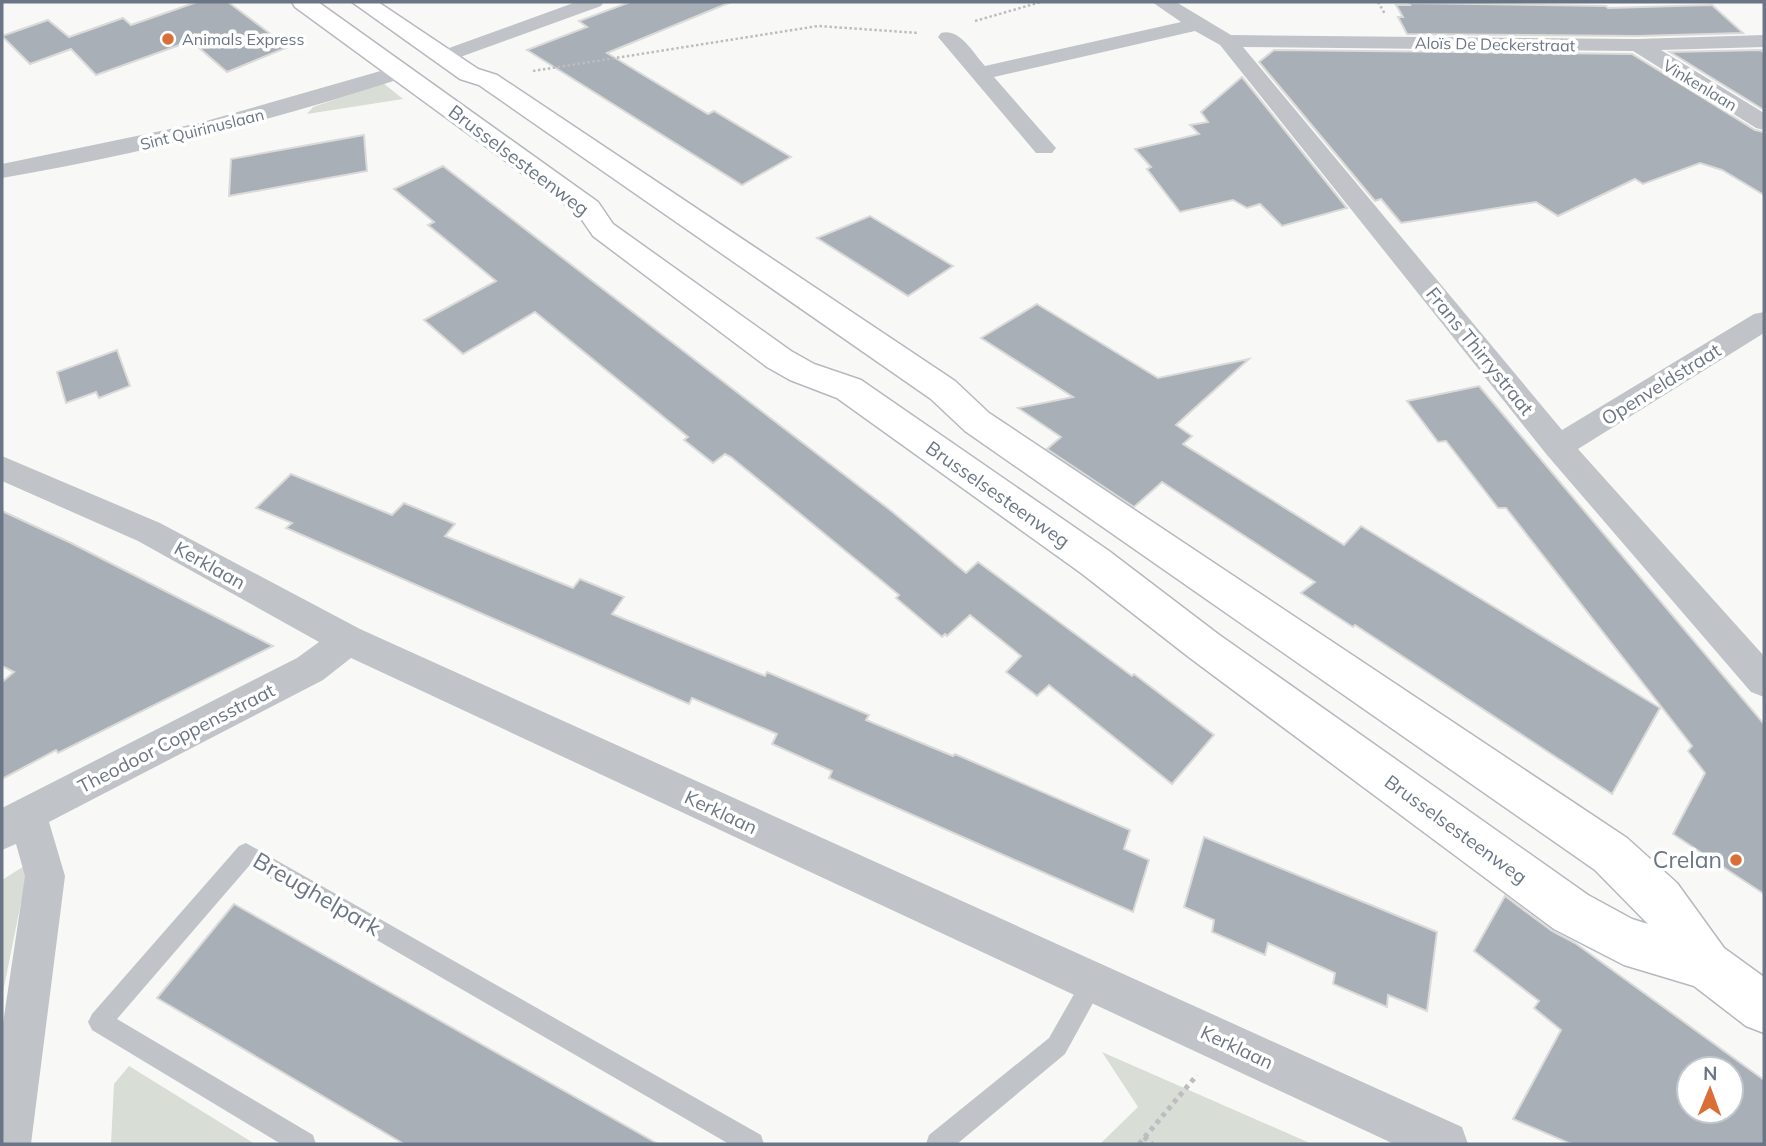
<svg xmlns="http://www.w3.org/2000/svg" width="1766" height="1146" font-family="Mulish,sans-serif">
<rect width="100%" height="100%" fill="#f8f9f6"/>
<g fill="#d8ddd6">
<path d="M383 83 403 99 307 114 313 107Z"/>
<path d="M29 863 2 997V880Z"/>
<path d="M1102 1052 1312 1144H1100L1138 1107Z"/>
<path d="M129 1066 255 1144H111L114 1084Z"/>
</g>
<g fill="#a9afb7" stroke="#dadad9" stroke-width="2" fill-rule="evenodd">
<path d="M197 2H228L288 47 227 72 191 41 96 75 71 49 30 64 2 36 48 20 69 37 123 18 131 25Z"/>
<path d="M630 2H731L607 53 708 114 714 111 791 157 742 185 527 50 587 27 579 21Z"/>
<path d="M1409 3 1606 6 1608 8 1712 5 1743 33 1637 36 1407 34 1398 17H1403L1396 5H1410Z"/>
<path d="M1274 50 1632 54 1755 130 1764 132V195L1722 170 1700 163 1643 184 1635 179 1558 216 1536 202 1401 223 1381 199 1375 201 1259 62Z"/>
<path d="M1761 50 1764 53V110L1670 52Z"/>
<path d="M1242 77 1347 208 1282 226 1260 204 1247 208 1233 200 1180 212 1147 169 1151 167 1135 149 1199 134 1190 125 1208 122 1201 112Z"/>
<path d="M364 135 367 171 229 196 231 159Z"/>
<path d="M443 166 890 510 966 573 978 562 1132 676 1134 674 1214 735 1172 784 1049 685 1037 696 1006 672 1021 656 970 615 947 636 945 634 942 637 896 598 899 595 731 457 725 454 713 463 684 440 688 437 535 312 463 354 424 320 496 281 428 225 434 222 394 189Z"/>
<path d="M870 216 953 266 908 296 817 238Z"/>
<path d="M1037 304 1158 378 1249 359 1176 425 1192 436 1183 444 1344 545 1361 526 1660 708 1612 794 1355 625 1353 627 1301 593 1315 582 1162 482 1134 507 1047 449 1061 437 1018 408 1073 397 981 338Z"/>
<path d="M117 350 130 386 99 398 96 392 66 403 57 372Z"/>
<path d="M1479 386 1764 724V894L1673 834 1705 773 1688 751 1692 746 1506 508H1498L1446 441 1438 442 1407 401Z"/>
<path d="M291 474 392 515 404 503 455 524 445 536 573 588 580 579 624 597 612 614 765 676 767 672 869 715 866 720 953 756 955 754 1130 830 1124 849 1149 860 1133 912 829 778 832 771 772 744 777 734 692 698 689 704 286 528 292 523 256 508Z"/>
<path d="M2 511 71 543 273 646 58 753 56 750 2 779V682L14 672 2 666Z"/>
<path d="M1204 837 1437 932 1427 1011 1388 995 1387 1007 1333 984 1335 973 1268 943 1265 955 1212 932 1214 920 1184 907Z"/>
<path d="M1505 896 1552 931 1575 943 1764 1080V1144H1571L1513 1119 1561 1030 1534 1008 1539 1001 1474 951ZM1689 1069H1731V1111H1689Z"/>
<path d="M234 904 384 989 658 1144H404L157 998Z"/>
</g>
<g fill="none" stroke-linecap="round" stroke-linejoin="round">
<g stroke="#b5b9bf" stroke-width="3">
<path id="secondary" d="M292 2H318L598 202 613 224 791 351 814 364 861 380 1109 551 1218 634 1588 895 1632 919 1648 924 1595 870 965 431 931 399 479 85 460 79 352 2H378L478 69 497 75 955 381 989 413 1627 838 1677 883 1724 948 1764 977V1033L1746 1026 1694 986 1624 965 1554 929 1190 658 1081 573 837 398 790 380 767 367 593 236 578 214 295 7Z"/>
</g>
<g stroke="#bbbdc0" stroke-width="2.5" stroke-dasharray="2.5 2.5" stroke-linecap="butt">
<path d="M1378 2 1385 14"/>
<path d="M975 21 1041 2"/>
<path d="M533 71 818 26 919 33"/>
</g>
<g stroke="#bbbdc0" stroke-width="5" stroke-dasharray="4.5 4.5" stroke-linecap="butt">
<path d="M1144 1137 1152 1144"/>
<path d="M1139 1144 1197 1075"/>
</g>
<g fill="#c0c4c8" fill-rule="evenodd">
<path d="M246 843 761 1135 764 1144H729L249 866 117 1019 313 1135 316 1144H281L92 1030 88 1022 92 1014 239 846Z"/>
<path d="M1093 972 1101 975 1104 983 1065 1054 957 1144H926L929 1135 1049 1038 1085 975Z"/>
</g>
<g fill="#c0c4c8" fill-rule="evenodd">
<path d="M576 2H604L601 6 452 60H438L434 56 438 52Z"/>
<path d="M1152 2H1176L1231 35 1637 39 1764 35V47L1661 50 1764 113V130L1756 128 1633 51 1243 47 1562 430 1754 314 1764 312V333L1578 449 1764 656V697L1751 692 1547 455 1220 45 1195 31 994 77 1056 148 1052 153H1036L938 37 941 33C960 28 973 53 985 66L1181 22Z"/>
<path d="M398 66 406 67 409 72 406 77C274 120 139 155 2 178V164L199 123Z"/>
<path d="M2 456 160 523 360 629 1462 1127 1468 1144H1394L351 658 323 680 49 822 65 876 31 1144H2V1030L25 876 16 844 2 850V808L297 658 319 642 138 541 2 481Z"/>
</g>
<use href="#secondary" fill="#fff" fill-rule="evenodd"/>
</g>
<g fill="#d96f36" stroke="#fff" stroke-width="2.5">
<circle cx="168" cy="39" r="7"/>
<circle cx="1736" cy="860" r="7"/>
</g>
<g text-anchor="middle" stroke-width="7" stroke-linejoin="round" paint-order="stroke">
<g font-size="16" fill="#6a7686" stroke="#fff" text-anchor="start">
<text x="182" y="45">Animals Express</text>
</g>
<g font-size="16" fill="#6a7686" stroke="#fff">
<text transform="translate(1495 44) rotate(1)" y="6">Aloïs De Deckerstraat</text>
<text transform="translate(1700 85) rotate(31)" y="6">Vinkenlaan</text>
<text transform="translate(202 129) rotate(-14)" y="6">Sint Quirinuslaan</text>
</g>
<g font-size="19" fill="#6a7686" stroke="#fff">
<text transform="translate(519 160) rotate(37)" y="7">Brusselsesteenweg</text>
<text transform="translate(1480 351) rotate(51)" y="7">Frans Thirrystraat</text>
<text transform="translate(1661 384) rotate(-32)" y="7">Openveldstraat</text>
<text transform="translate(998 494) rotate(35)" y="7">Brusselsesteenweg</text>
<text transform="translate(210 565) rotate(29)" y="7">Kerklaan</text>
<text transform="translate(176 738) rotate(-27)" y="7">Theodoor Coppensstraat</text>
<text transform="translate(721 812) rotate(25)" y="7">Kerklaan</text>
<text transform="translate(1456 829) rotate(36)" y="7">Brusselsesteenweg</text>
<text transform="translate(1237 1047) rotate(25)" y="7">Kerklaan</text>
</g>
<g font-size="23" fill="#6a7686" stroke="#fff" text-anchor="end">
<text x="1722" y="868">Crelan</text>
</g>
<g font-size="23" fill="#6a7686" stroke="#fff">
<text transform="translate(317 894) rotate(30)" y="8">Breughelpark</text>
</g>
</g>
<rect width="1766" height="1146" fill="none" stroke="#6a7686" stroke-width="7"/>
<g transform="translate(1710 1090) rotate(1)"><circle r="33" fill="#ffffff" stroke="#c3c8cf" stroke-width="2"/>
<path d="M0-5L12 26L0 18L-12 26Z" fill="#d96f36"/>
<text y="-10" font-size="19" font-weight="bold" text-anchor="middle" fill="#6a7686">N</text>
</g>
</svg>
